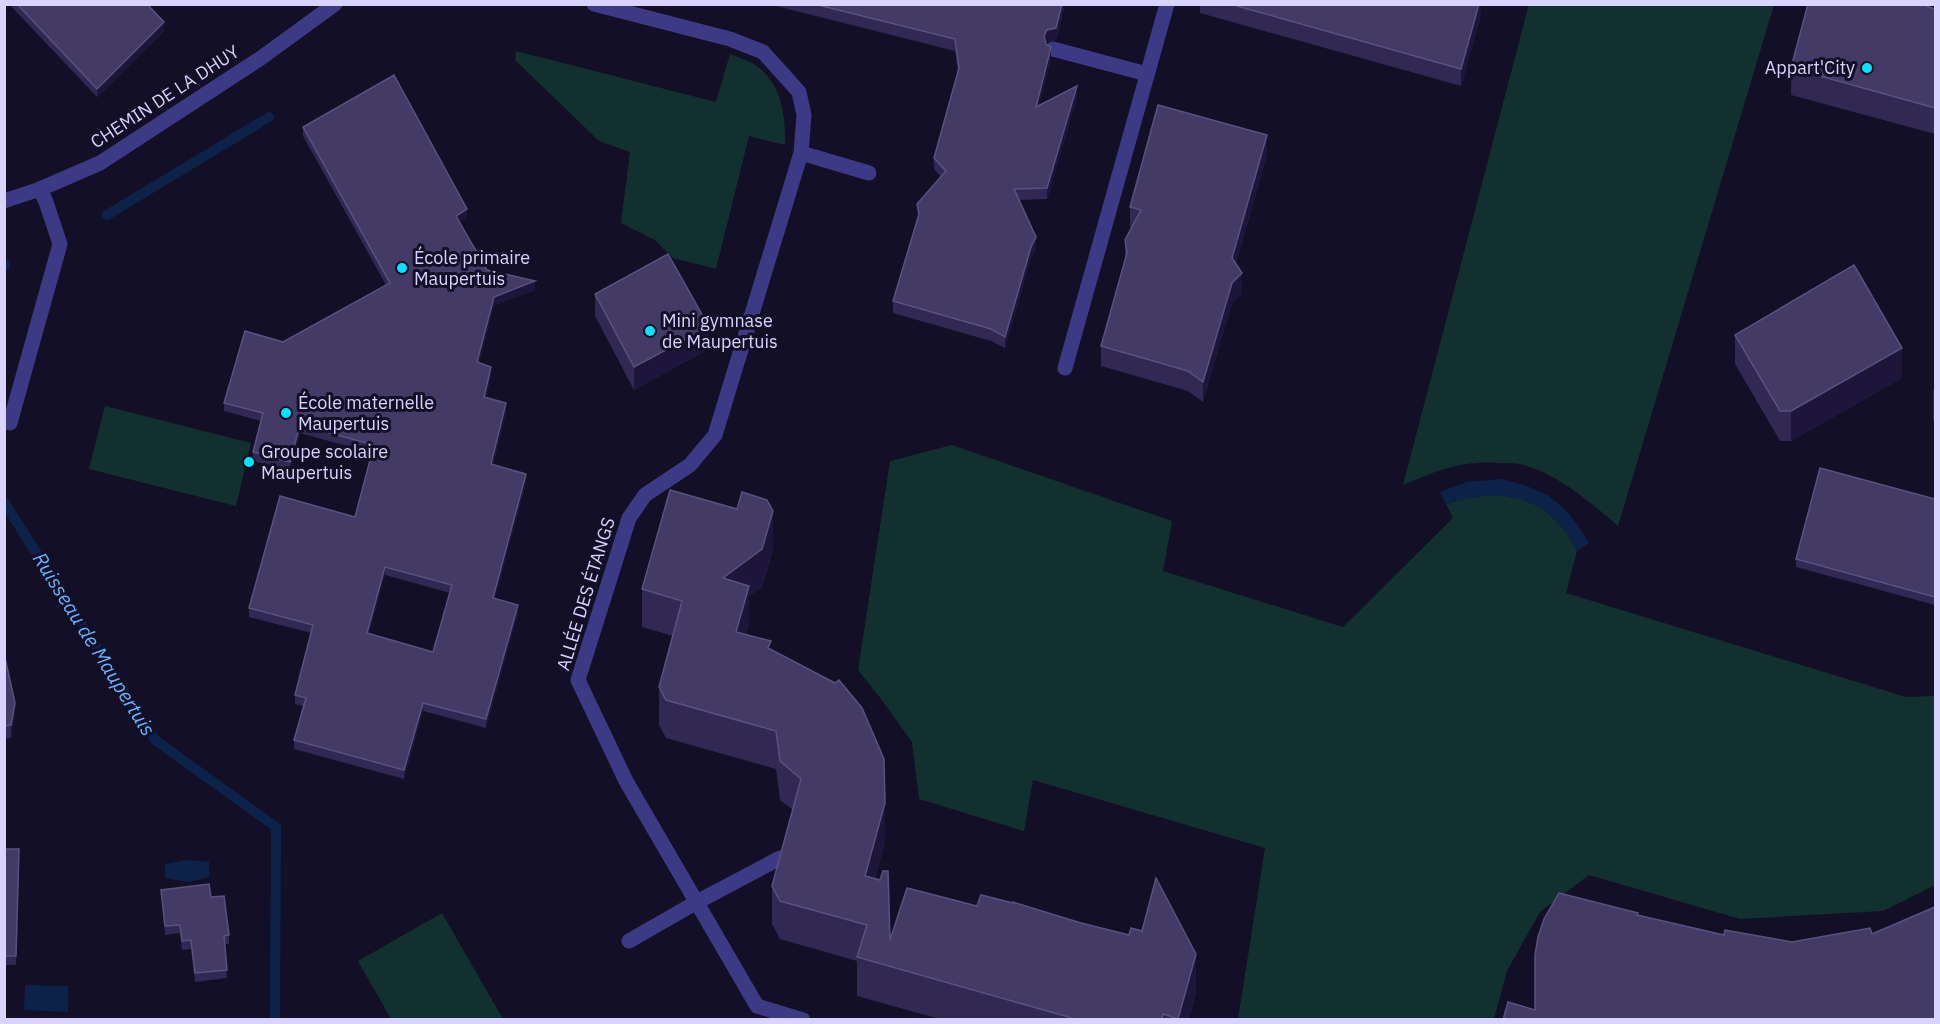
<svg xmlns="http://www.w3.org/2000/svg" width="1940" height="1024" font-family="'IBM Plex Sans',sans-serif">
<rect width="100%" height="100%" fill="#130f26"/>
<g fill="#12302f">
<path d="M1529 4 1774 5 1618 526C1590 502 1557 473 1520 464 1514 463 1507 463 1501 463 1462 460 1438 470 1403 485Z"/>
<path d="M516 51 716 102 730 54C737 57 745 60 752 63 781 80 786 115 785 145L749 136 716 269 673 258 655 240 621 223 630 152 599 141 515 60Z"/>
<path d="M105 406 251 443 236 506 89 469Z"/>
<path d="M952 445 1172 521 1163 571 1343 627 1453 518 1446 504C1491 491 1529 489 1562 527 1568 534 1573 543 1577 551L1566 593 1906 697 1935 696V885L1883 911 1740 919 1589 875 1540 912 1507 971 1494 1019H1238L1265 848 1033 780 1024 831 919 799 912 742 881 699 858 670 890 461Z"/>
<path d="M442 913 503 1019H391L358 961Z"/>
</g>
<g fill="#0c2248">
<path d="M1501 479C1548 490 1564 501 1589 543L1577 551C1573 543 1568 534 1562 527 1529 489 1491 491 1446 504L1440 492 1467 482Z"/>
<path d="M187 860 209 862V877L189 882 165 878V864Z"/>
<path d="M25 985 68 986V1012L24 1010Z"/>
</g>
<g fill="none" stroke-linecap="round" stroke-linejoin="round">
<g stroke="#0c2248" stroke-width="10">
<path d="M107 215 269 117"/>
<path d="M4 267 5 264"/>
<path d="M4 502 155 740 276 827 275 1020"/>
</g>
<g stroke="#3d3a85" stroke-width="15">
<path d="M1053 49 1147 74"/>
<path d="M801 153 869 173"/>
<path d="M1065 368 1167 4"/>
<path d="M10 423 60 244 46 202 40 189"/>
<path d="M629 941 697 902 780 858"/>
</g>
<path stroke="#3d3a85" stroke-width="15" d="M594 4 730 39 763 52 799 92 804 115 801 153 715 435 690 465 645 495 629 518 578 680 626 781 757 1006 803 1020"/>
<path stroke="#3d3a85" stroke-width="15" d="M4 201 40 189 100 163 261 58 335 4"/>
</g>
<g fill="#312854" fill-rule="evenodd">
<path d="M9 4H147L164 31 97 97Z"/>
<path d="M768 4H1065L1056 40 1047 42 1046 43 1051 59 1039 106 1077 98 1047 199 1019 200 1036 249 1031 258 1005 348 991 341 893 313V301L918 217 917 204 941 177 934 169V158L958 72 955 51Z"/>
<path d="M1200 4H1481V15L1461 86 1200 13Z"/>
<path d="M1935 9V134L1791 95V68Z"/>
<path d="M303 127 467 218 460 222 487 270 535 290 494 305 479 363 491 375 486 397 506 412 493 465 526 483 495 598 518 613 486 728 423 711 404 779 294 749V740L303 706 295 704V695L311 633 249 617V608L355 517 372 453 300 433 290 470 253 461V452L261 421 224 411V403L283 342 386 285 303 136ZM385 575 450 593 433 652 369 633Z"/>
<path d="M1267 155 1236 264 1242 293 1232 303 1203 402 1188 391 1101 366V346L1125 259V240L1131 228 1130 227V207Z"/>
<path d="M595 294 709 349 634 390 595 316Z"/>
<path d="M1735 335 1902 378 1791 441H1780L1735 364Z"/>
<path d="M1935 389V425L1933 420V390Z"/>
<path d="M1935 499V605L1796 567V559Z"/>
<path d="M773 550 762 587 749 596V624L746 635 771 649 885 841 875 879 890 940 1196 992 1189 1020H943L857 996V961L780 939 772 924V886L793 810 780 800 776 769 666 738 659 725V687L673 636 642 627V589Z"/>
<path d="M4 653 15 716 11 738 4 739Z"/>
<path d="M4 849H19L16 965H4Z"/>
<path d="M161 890 211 897 229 935V944H225L227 978 195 982 191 949 182 950 180 933 165 935Z"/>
</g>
<g fill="#1d163a">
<path d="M1062 4H1065L1056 40 1047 42 1044 47V36Z"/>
<path d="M1479 4H1481V15L1461 86V69Z"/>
<path d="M164 22V31L97 97V89Z"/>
<path d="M1051 47V59L1036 119V107Z"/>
<path d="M1077 86V98L1047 199V188Z"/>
<path d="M1267 135V155L1232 278V258Z"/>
<path d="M467 209V218L456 224V216Z"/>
<path d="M1036 237V249L1031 258 1005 348V337L1031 247Z"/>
<path d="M1242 273V293L1232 303 1203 402V382L1232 283Z"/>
<path d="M535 281V290L494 305 477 371V362L494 297Z"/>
<path d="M709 327V349L634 390V367Z"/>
<path d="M1902 348V378L1791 441V411Z"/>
<path d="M491 367V375L484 405V397Z"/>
<path d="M506 403V412L491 473V464Z"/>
<path d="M300 425V433L290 470V462Z"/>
<path d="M526 474V483L493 606V598Z"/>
<path d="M773 511V550L762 587 749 596V624L736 671 723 578Z"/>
<path d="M385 567V575L367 641V633Z"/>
<path d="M518 605V613L486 728V719Z"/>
<path d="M15 703V716L11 738V725Z"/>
<path d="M423 703V711L404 779V770Z"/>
<path d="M885 803V841L865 915V876Z"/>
<path d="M1196 954V992L1189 1020H1178Z"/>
</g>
<g fill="#433a66" stroke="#5a527e" stroke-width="1.5" fill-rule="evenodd">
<path d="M17 4H147L164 22 97 89Z"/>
<path d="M814 4H1062L1056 28 1047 30 1044 36 1046 44 1051 47 1036 107 1077 86 1047 188 1014 189 1036 237 1031 247 1005 337 991 329 893 301 919 214 917 204 946 171 934 158 959 68 955 39Z"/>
<path d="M1230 4H1479L1461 69Z"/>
<path d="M1808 4H1921L1935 9V108L1791 68Z"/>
<path d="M394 75 467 209 456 216 487 270 535 281 494 297 477 362 491 367 484 397 506 403 491 464 526 474 493 598 518 605 486 719 423 703 404 770 294 740 306 698 295 695 313 625 249 608 280 496 355 517 374 445 300 425 290 462 253 452 263 413 224 403 245 331 283 342 390 283 303 127ZM385 567 452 585 433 652 367 633Z"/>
<path d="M1158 105 1267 135 1232 258 1242 273 1232 283 1203 382 1188 371 1101 346 1127 253 1125 240 1141 210 1130 207Z"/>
<path d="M668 254 709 327 634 367 595 294Z"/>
<path d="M1854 265 1902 348 1791 411H1780L1735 335Z"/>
<path d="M1820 468 1935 499V597L1796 559Z"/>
<path d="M670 490 737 509 742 492 767 500 773 511 762 549 723 578 749 586 736 632 771 641 768 648 835 683 839 680 862 708 884 759 885 803 865 876 880 880 883 871H888L890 940 907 888 977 906 981 895 1013 903V902L1081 923 1129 935 1131 928 1142 931 1156 878 1196 954 1178 1019 1163 1014 1161 1020H1079L857 957 867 925 780 901 772 886 801 779 780 761 776 731 666 700 659 687 682 601 642 589Z"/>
<path d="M4 653 15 703 11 725 4 726Z"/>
<path d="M4 849H19L16 956H4Z"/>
<path d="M209 884 211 897 224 896 229 935 224 936 227 970 195 973 191 940 182 941 180 925 165 926 161 890Z"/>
<path d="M1559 893 1638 913 1637 915 1724 935 1725 930 1792 942 1870 928 1872 934 1935 907V1020H1503L1508 1002 1535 1010V955L1538 937 1544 919Z"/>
</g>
<g fill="#00e5ff" stroke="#130f26" stroke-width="2">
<circle cx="1867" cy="68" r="6"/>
<circle cx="402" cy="268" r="6"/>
<circle cx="650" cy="331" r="6"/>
<circle cx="286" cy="413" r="6"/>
<circle cx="249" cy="462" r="6"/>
</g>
<g text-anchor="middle" stroke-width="6" stroke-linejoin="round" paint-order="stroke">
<g font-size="18" fill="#d9d4ff" stroke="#130f26" text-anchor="start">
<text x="1855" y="74" text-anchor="end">Appart'City</text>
<text x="414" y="264">École primaire<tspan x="414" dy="21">Maupertuis</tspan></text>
<text x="662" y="327">Mini gymnase<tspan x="662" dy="21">de Maupertuis</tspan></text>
<text x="298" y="409">École maternelle<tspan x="298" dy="21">Maupertuis</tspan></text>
<text x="261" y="458">Groupe scolaire<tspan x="261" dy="21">Maupertuis</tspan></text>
</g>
<g font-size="18" fill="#d9d4ff" stroke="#130f26">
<text transform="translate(165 97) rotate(-33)" y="6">CHEMIN DE LA DHUY</text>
<text transform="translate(586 594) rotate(-73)" y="6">ALLÉE DES ÉTANGS</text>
</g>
<g font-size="20" font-style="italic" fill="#62b6ff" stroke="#130f26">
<text transform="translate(94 644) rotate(58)" y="7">Ruisseau de Maupertuis</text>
</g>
</g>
<rect width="1940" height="1024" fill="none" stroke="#d9d4ff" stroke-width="12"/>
</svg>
